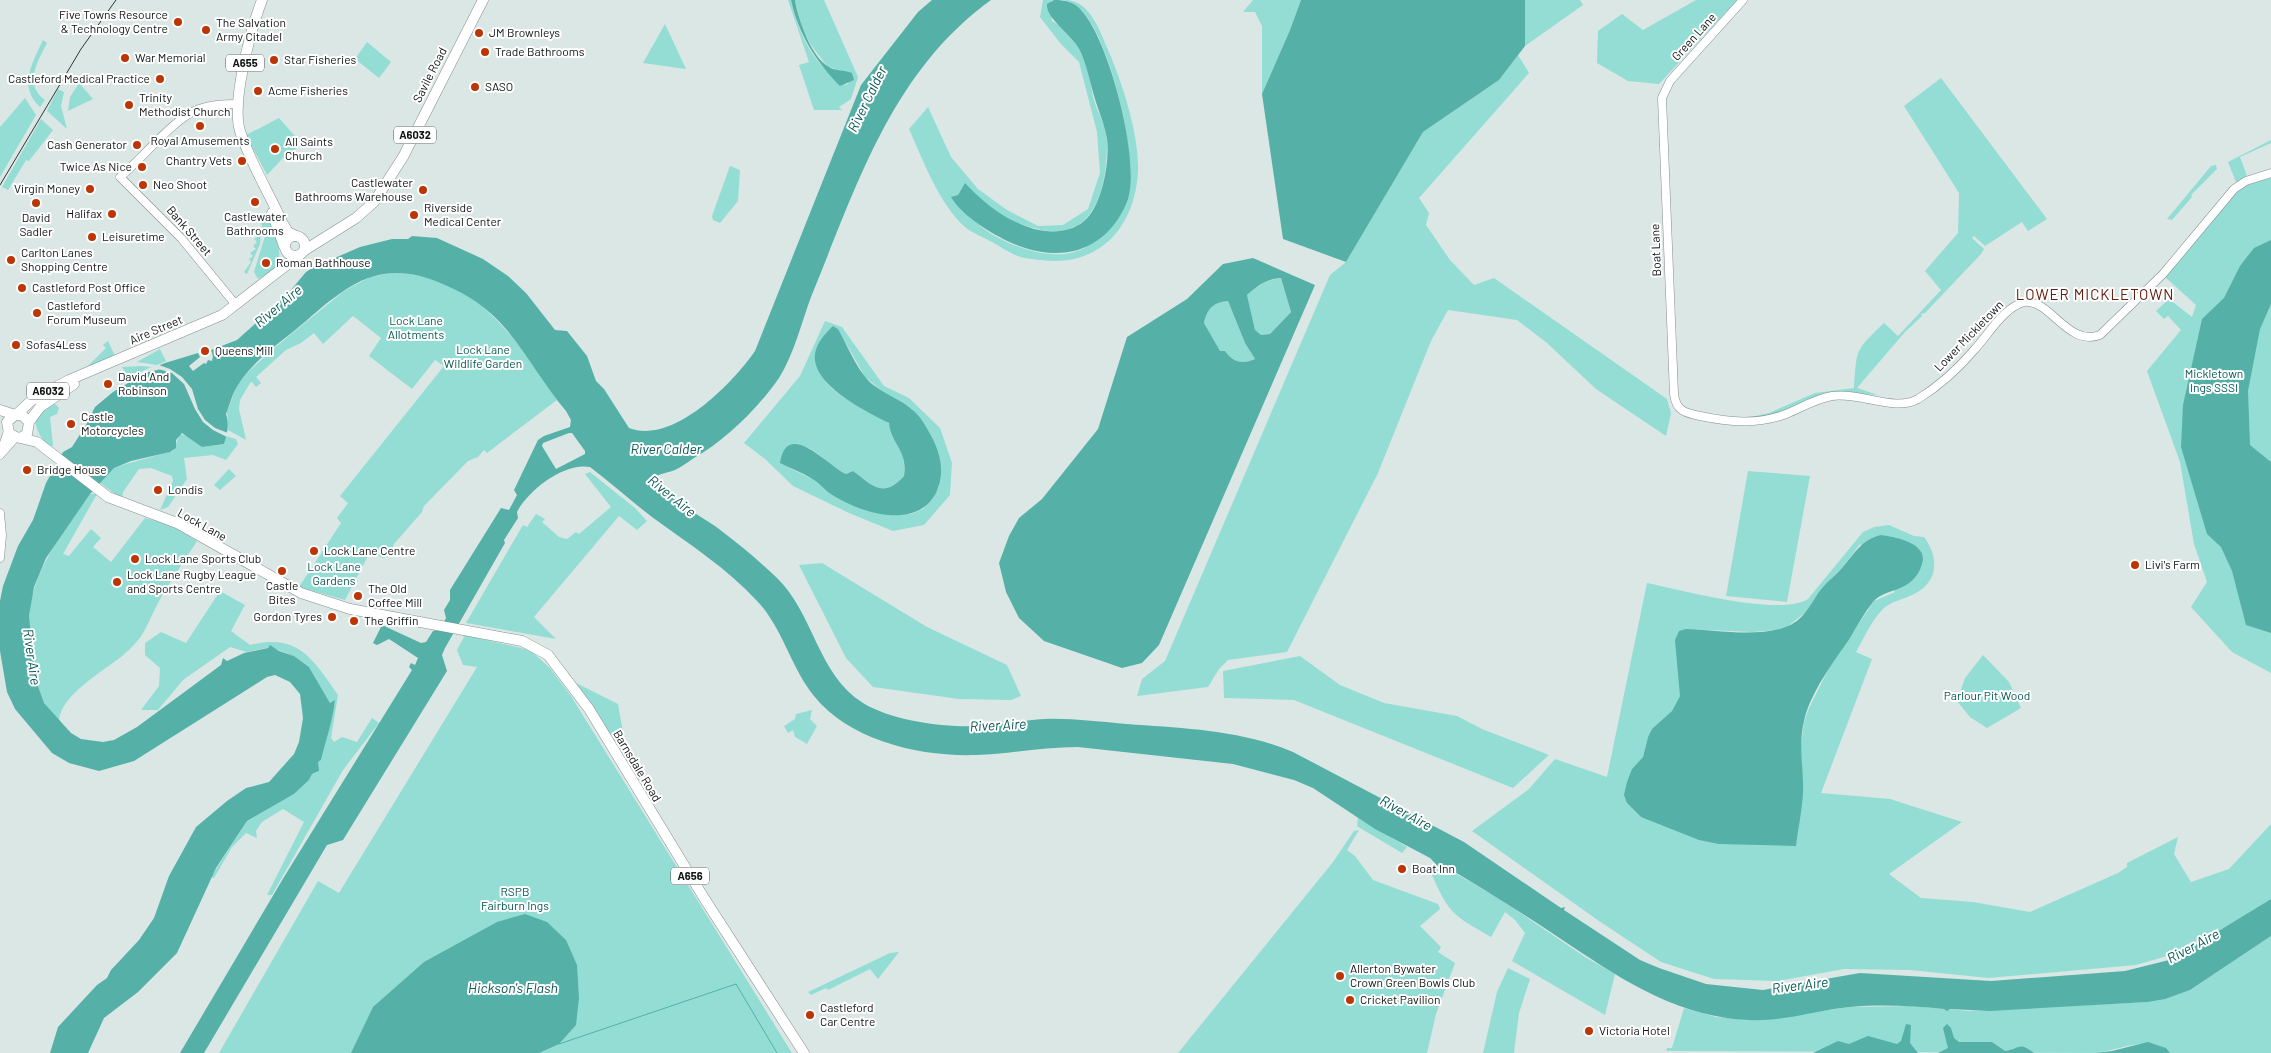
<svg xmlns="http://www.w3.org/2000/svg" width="2271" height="1053" font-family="Barlow,sans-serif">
<rect width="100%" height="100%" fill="#dbe7e5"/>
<g fill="#93ddd4" fill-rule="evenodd">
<path d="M788 0H791C797 32 816 70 846 85L849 83 835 69 827 66 811 45 802 29 795 0H824L858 77 851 99 839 107 842 110H814L799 65 809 62Z"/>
<path d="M1043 0H1054L1051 1 1052 21C1076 33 1089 66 1092 91 1094 108 1107 125 1107 142 1107 193 1092 249 1027 226 1017 223 1005 219 996 213 984 205 975 193 965 184L958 195 952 197C963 208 974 222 987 231 1009 246 1048 260 1074 252 1089 248 1101 237 1111 226 1116 219 1124 209 1127 201 1140 160 1111 43 1083 12 1077 6 1071 3 1064 0 1090 0 1099 29 1108 50 1123 84 1143 145 1137 182 1130 234 1094 267 1041 260 1034 259 1025 259 1018 256 1009 253 1000 246 992 242 984 237 972 233 965 227 939 204 923 160 909 129L928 107 951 157 978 189 1007 210 1038 226 1063 225 1088 209 1100 173 1097 132 1079 62 1061 44 1040 17Z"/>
<path d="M1253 0H1301L1290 30 1262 94V26L1255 12H1243Z"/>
<path d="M1525 0H1580L1583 5 1525 46Z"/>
<path d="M1696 0H1737L1659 84 1628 81 1597 63 1598 31 1622 14 1643 30Z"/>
<path d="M665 24 686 69 643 63Z"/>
<path d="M43 40 47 43C38 61 23 84 45 100L40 107C18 87 32 63 43 40Z"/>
<path d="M367 42 391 62 379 78 355 59Z"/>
<path d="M1518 55 1529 73 1419 198 1429 213 1426 225 1450 260 1474 285 1494 278 1667 399 1671 413 1666 436 1596 389 1547 343 1517 320 1448 310 1431 341 1378 473 1287 652 1228 660 1219 669 1208 687 1137 696 1142 679 1165 661 1330 275 1346 262 1423 132 1499 80Z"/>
<path d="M1941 78 2047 219 2028 231 2022 222 1985 246 1974 236 1972 238 1984 249 1981 254 1925 313 1921 314 1922 316 1905 332 1857 388 1878 395 1852 393 1770 416 1746 418 1769 413 1815 393 1854 388C1857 348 1855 351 1884 323L1898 336 1941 290 1925 271 1958 233 1959 193 1904 106Z"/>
<path d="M79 83 93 99 68 111 70 97Z"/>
<path d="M58 89 64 92 61 106 67 129 47 111Z"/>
<path d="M25 98 36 115 0 177V127Z"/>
<path d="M279 118 302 144 283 158 267 175 246 135Z"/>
<path d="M41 119 53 130 29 161 26 160 8 190 2 187Z"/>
<path d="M2271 140V143L2240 157 2247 176 2236 182 2228 162Z"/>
<path d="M2216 165 2217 169 2191 195 2192 197 2172 220 2167 219 2211 166Z"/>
<path d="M730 166 740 170 738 201 720 223 713 220 712 216Z"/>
<path d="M2271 178V673L2232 652 2191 607 2207 582 2194 544 2180 462 2147 371 2181 330 2168 316 2164 319 2156 311 2169 299 2192 317 2196 305 2165 277 2235 193 2245 185Z"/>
<path d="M264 219 272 224C279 250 289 264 258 279L254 272 265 236 261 223Z"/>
<path d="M261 234 260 244 247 274 244 272 251 262 249 259 253 256 250 253 256 249 253 246 257 242 254 239Z"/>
<path d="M392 273C474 272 516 339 557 400L487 453 484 450 478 457 468 461 424 506 422 512 394 544 389 556 383 558 370 552 345 600 299 587 341 523 337 518 348 503 340 496 444 366 435 360 412 389 369 356 381 338 353 316 323 344 314 333 301 343 286 350 256 377 261 383 256 387 252 382 250 383 240 400 239 409 246 440 228 430 227 411 237 386 247 373 273 349 344 291 370 277Z"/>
<path d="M1281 278 1291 312 1270 334 1261 335 1255 331 1247 295C1258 285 1266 280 1281 278Z"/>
<path d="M1228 301 1245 343 1255 359C1241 365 1234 362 1225 351L1220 352 1204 323C1207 309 1213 302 1228 301Z"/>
<path d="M825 321 842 327 884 386 909 398 940 428 952 463 950 495 924 525 893 531 849 513 793 486 765 459 744 443 800 376ZM833 326 838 329 865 377 883 392 912 409 939 486 932 500 923 509 911 514H885L841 500 816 481 780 463 809 448C823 456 832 467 846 474L853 471C873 486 883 499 904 476 906 462 899 431 887 422 859 403 818 394 815 354Z"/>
<path d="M108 341 115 356 80 371 88 366 106 348 103 345Z"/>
<path d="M160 349 166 361 157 365 137 362Z"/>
<path d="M141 366 151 367 129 378 122 367Z"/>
<path d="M49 403 55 404 59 408 57 414 50 417 53 445 51 448C42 441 35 429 35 418Z"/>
<path d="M180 434 190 437 202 447 224 444 226 436 236 439 238 444 226 460 213 455 184 458 187 479 168 507 160 510 173 481 172 476 151 468 139 469 123 492 122 499 100 483 114 468 122 465 173 451Z"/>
<path d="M229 469 236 476 220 490 214 485Z"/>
<path d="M1748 471 1810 476 1787 602 1726 596Z"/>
<path d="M590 472 635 508 647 521 637 530 619 516 534 617 556 639 466 623 523 525 527 527 536 514 545 519 542 522 559 537 567 539 576 532 579 534 611 507 585 474Z"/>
<path d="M90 494H97L63 554 69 556 91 529 101 538 93 547 111 562 145 518 169 524 197 541C184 562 169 582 158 603 145 628 145 637 122 656 104 671 60 695 59 721 41 706 36 686 33 664 31 649 28 633 29 618 32 570 63 532 90 494Z"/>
<path d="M1889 525 1914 536 1924 537C1939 557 1939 582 1914 594 1903 600 1891 601 1883 609 1871 621 1864 638 1856 652L1872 659 1821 793 1890 799 1962 822 1889 874 1921 898 1973 902 2030 912 2118 873 2127 867V863L2178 837 2174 854 2191 882 2229 869 2271 824V899L2219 932 2218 928 2174 954 2136 965 1988 978 1910 970 1844 969 1778 981 1714 979 1661 962 1599 921 1472 831 1529 789 1555 759 1607 777 1647 583C1681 590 1780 617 1808 599L1863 532 1874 527ZM1860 544 1895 592 1874 601 1830 666 1809 708 1804 722 1801 746 1803 793 1641 817 1627 803 1632 769 1643 757 1648 737 1672 711 1680 696 1686 629 1752 632 1776 630 1788 626 1810 609 1823 587 1842 568Z"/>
<path d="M822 563 927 627 1007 665 1021 696 1011 700 959 699 873 687 846 658 799 565Z"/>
<path d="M220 591 245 605 231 631 250 645C298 633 313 659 338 695L331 738 334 742 342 737 357 742 372 718 379 723 343 770 272 895H267L304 822 283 809 262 822 256 831 257 838 246 833 232 847 214 878 211 877 247 821 294 794 309 780 312 774 318 772V762L321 760 335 701 330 703 309 667 294 656 270 647 247 652 230 647 183 680 158 710H141L159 686 160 668 145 655V643L161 632 186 643Z"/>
<path d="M465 635 530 650 550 668 571 696 792 1053H219L318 881 339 893 477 667 463 665 457 650Z"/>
<path d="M1983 655 2009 682 2021 708 1987 728 1970 717 1957 701 1965 678Z"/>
<path d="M1300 656 1340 685 1384 703 1457 716 1482 729 1549 755 1513 788 1294 700 1224 698 1223 671Z"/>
<path d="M576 683 618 704 630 772 598 715Z"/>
<path d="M812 710 810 719 817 726 807 744 795 737 793 730 788 733 784 726 795 719 796 714Z"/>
<path d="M1358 818 1407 847 1402 853 1360 828 1357 826Z"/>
<path d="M1359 830 1347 850 1355 856 1373 880 1438 904 1440 909 1420 926 1441 947 1438 952 1455 963 1436 1014 1427 1053H1178L1333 862 1354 831Z"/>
<path d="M1440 865 1494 895 1585 957 1615 974 1605 1015 1512 961 1525 933 1515 920 1505 912 1491 937C1453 915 1449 914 1431 873Z"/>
<path d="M2271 936V1053H2170C2152 1033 2117 1051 2095 1053L1666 1051 1667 1048H1672L1684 1008 1716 1017 1750 1020 1851 1007 1910 1006 1970 1011 2148 1002 2190 990Z"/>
<path d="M899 952 878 979 870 969 828 990 826 988 811 995 808 992 890 953Z"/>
<path d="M1508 968 1530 979 1519 1013 1514 1053H1483L1497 992Z"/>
</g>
<g fill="#55b1a7" fill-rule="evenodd">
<path d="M791 0H795C798 19 811 57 829 67 835 71 844 70 852 73L854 80 840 86C816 62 798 33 791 0Z"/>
<path d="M932 0H991C891 72 856 188 811 297 801 324 794 354 779 378 758 408 726 440 694 458 688 462 681 467 675 470 668 473 660 473 654 478 661 495 703 517 719 529 739 544 758 560 776 577 814 613 817 674 863 703 892 721 947 728 980 726 1002 725 1023 720 1044 719 1072 718 1100 722 1127 724 1182 728 1242 730 1293 752L1464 842 1561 908 1565 907 1564 910 1640 960 1659 968 1706 984 1763 990 1860 973 1991 981 2125 971 2173 959 2271 899V936L2190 990 2165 999 2148 1002 1990 1011 1950 1009 1947 1011 1944 1009C1912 1006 1883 1004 1850 1007 1817 1010 1783 1022 1749 1020 1671 1017 1611 972 1549 931 1514 908 1479 886 1443 865L1435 868V863L1430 858 1375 829 1313 788 1294 780 1233 764 1078 747C1043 747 1010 754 976 755 921 757 850 741 814 696 791 668 783 629 758 602 727 568 689 544 652 517 631 501 611 483 590 467 565 462 528 490 517 512L518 518 504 540 505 543 445 648 442 655 447 671 343 840 327 845 204 1053H180L284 877 412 670 409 667 411 663 415 665 418 658 389 639 377 645 373 643 382 625 421 643 426 642 433 631 440 629 446 618 444 610 450 600V590L501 508 509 510 517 495 514 490 538 440 544 436 570 427 571 420 566 411C544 385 528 355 506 329 489 309 469 295 445 285 384 258 353 280 306 321 283 341 254 359 238 385 232 394 230 404 226 414 229 424 228 432 224 444L202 447 182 433 176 440V448L170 452 131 461 114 468 90 494 46 558 34 587 29 616 35 678 44 703 71 733 81 739 103 742 114 740 137 727 221 665 223 658 227 661 244 653 268 648 270 645 279 651 294 656 309 667 330 703 335 700C333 719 326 740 321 760L318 762 319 771 312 774 309 780 294 794 247 821 216 868 177 953 138 992 104 1018 88 1053H50L58 1027 97 985 107 978 111 970 139 940 154 918 169 876 196 827 227 801 246 788 269 782 294 754 299 742 303 718 300 694 290 682 275 675 267 677 134 761 99 771 69 763 52 753 15 709 7 692 0 651V601L3 586 18 546 33 520 46 483 63 452 72 447 86 425 95 407 113 392 145 373 161 369 160 365 165 363 198 353 200 357 189 366 193 371 204 363 206 364 208 360 212 361 213 356 211 350 237 340 285 297 306 272 314 267 360 247 392 239H408L412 236 437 238 483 259 508 276 526 293 555 330 567 331 587 356 596 381 604 389 629 428C673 445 732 384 755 351L861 85 918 12ZM569 433H572L585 451V454L556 469 542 446 543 443Z"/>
<path d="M1054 0C1065 0 1074 2 1081 10 1109 39 1142 164 1127 202 1108 247 1069 262 1025 248 1002 241 963 218 951 197L958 195 965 183C986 205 1005 220 1034 229 1051 233 1070 233 1084 221 1102 207 1110 161 1107 139 1105 126 1099 112 1095 99 1090 83 1087 64 1079 49 1071 33 1046 19 1047 4Z"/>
<path d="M1301 0H1525V46L1499 80 1423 132 1346 262 1283 239 1262 94 1290 30Z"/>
<path d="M2271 240V304L2260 329 2248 391 2250 445 2271 462V633L2246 625 2232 571 2221 547 2207 534 2181 447 2183 405 2202 319 2224 298 2240 266 2254 248Z"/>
<path d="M1253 258 1315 285 1159 645 1142 663 1122 668 1044 641 1019 618 1006 592 999 563 1009 536 1019 518 1042 499 1098 429 1127 337 1187 299 1223 264ZM1281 278 1291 312 1270 334 1261 335 1255 330 1247 295C1258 285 1266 279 1281 278ZM1228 301 1245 343 1255 359C1242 365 1233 362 1225 351H1220L1204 323C1207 309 1213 302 1228 301Z"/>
<path d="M833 326 838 329C848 346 857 371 872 384 888 397 912 403 923 422 937 444 948 467 936 493 916 532 856 512 828 492 824 489 821 485 817 482 806 474 792 469 780 463 787 418 828 466 846 474L853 471C873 486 883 499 904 476 908 450 891 444 889 423 867 412 802 381 817 347 820 339 827 332 833 326Z"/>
<path d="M1881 535C1895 537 1929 543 1922 564 1913 594 1885 587 1873 602 1864 613 1857 626 1850 638 1833 663 1811 691 1804 721 1798 745 1804 770 1803 793 1802 811 1798 829 1796 846L1719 844 1699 840 1641 817 1627 803 1624 795 1627 782 1632 769 1643 757 1648 737 1652 729 1672 711 1680 696 1675 640 1679 631 1686 629C1715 630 1761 638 1788 626 1807 618 1811 601 1823 587 1829 580 1836 575 1842 568 1855 553 1861 540 1881 535Z"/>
<path d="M525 914 547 922 566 940 577 965 579 998 576 1025 559 1044 539 1053H351L373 1007 424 962 497 922Z"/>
<path d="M1906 1024 1911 1025 1910 1043 1918 1053H1813L1838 1041 1849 1044 1868 1036 1897 1044 1901 1041Z"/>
<path d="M1947 1024 1951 1028 1954 1038 1959 1042H1992L2005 1051C2021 1049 2018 1041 2034 1053H1938L1948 1048 1943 1028Z"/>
<path d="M2148 1042 2166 1048 2170 1053H2095L2112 1051Z"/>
</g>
<path fill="#dbe7e5" d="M159 365 170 369 182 377 192 389 198 409 205 420 215 428 228 433 227 437 213 430 203 422 195 409 184 384 172 373 158 369Z"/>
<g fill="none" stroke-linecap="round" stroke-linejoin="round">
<path stroke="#55b1a7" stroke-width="1" d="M559 1044 736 984 777 1053"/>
<g stroke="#858f8e" stroke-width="9">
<g id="tertiary">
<path d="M1743 0 1670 81 1662 98 1674 394C1676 411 1685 413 1700 416 1729 422 1757 425 1786 414 1801 408 1815 399 1832 396 1861 392 1895 412 1918 399 1939 386 1959 368 1975 349 1989 334 2003 308 2024 302 2051 299 2067 347 2100 335L2163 274 2234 189 2246 181 2271 173"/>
<path d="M236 305 181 238 120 177C142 159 175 117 199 109 212 104 225 104 238 104"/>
<path d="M1 452 8 431"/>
<path d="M0 455 16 437"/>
<path d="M0 513 2 535 0 558"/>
</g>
</g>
<g stroke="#858f8e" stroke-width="11">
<g id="primary">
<path d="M262 0C251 29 231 102 240 131 250 162 269 193 282 222L288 232 296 236"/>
<path d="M272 213 284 246"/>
<circle cx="295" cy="246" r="10"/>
<path d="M305 250 356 218 374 202 403 157 483 0"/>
<path d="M0 410 15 415"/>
<path d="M17 414 32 400 69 380 222 315 297 257"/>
<path d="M29 422 40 407 74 384"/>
<path d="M20 438 27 434 29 422 22 415H15L7 422 9 433 16 437 37 442 108 497 177 523 301 593 350 609 522 641 548 655 589 709 704 898 804 1053"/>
</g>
</g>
<use href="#tertiary" stroke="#fff" stroke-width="8"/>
<use href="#primary" stroke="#fff" stroke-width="10"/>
<path stroke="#303534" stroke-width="1" d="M0 185 81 49 116 0"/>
</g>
<g fill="#bd3504" stroke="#fff" stroke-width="2">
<circle cx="178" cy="22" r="5"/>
<circle cx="206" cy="30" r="5"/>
<circle cx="479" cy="33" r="5"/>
<circle cx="485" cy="52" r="5"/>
<circle cx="125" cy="58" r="5"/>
<circle cx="274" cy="60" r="5"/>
<circle cx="160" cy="79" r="5"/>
<circle cx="475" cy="87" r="5"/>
<circle cx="258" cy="91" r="5"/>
<circle cx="129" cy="105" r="5"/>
<circle cx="200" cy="126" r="5"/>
<circle cx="137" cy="145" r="5"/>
<circle cx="275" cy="149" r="5"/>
<circle cx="242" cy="161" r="5"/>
<circle cx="142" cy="167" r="5"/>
<circle cx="143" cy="185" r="5"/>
<circle cx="90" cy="189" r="5"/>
<circle cx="423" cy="190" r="5"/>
<circle cx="255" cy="202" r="5"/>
<circle cx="36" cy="203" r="5"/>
<circle cx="112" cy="214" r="5"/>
<circle cx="414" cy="215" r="5"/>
<circle cx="92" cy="237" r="5"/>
<circle cx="11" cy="260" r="5"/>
<circle cx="266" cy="263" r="5"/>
<circle cx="22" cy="288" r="5"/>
<circle cx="37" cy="313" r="5"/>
<circle cx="16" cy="345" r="5"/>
<circle cx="205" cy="351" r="5"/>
<circle cx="108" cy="384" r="5"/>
<circle cx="71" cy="424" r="5"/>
<circle cx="27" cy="470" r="5"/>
<circle cx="158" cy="490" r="5"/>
<circle cx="314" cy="551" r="5"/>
<circle cx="135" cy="559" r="5"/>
<circle cx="2135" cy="565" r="5"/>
<circle cx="282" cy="571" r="5"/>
<circle cx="117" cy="582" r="5"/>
<circle cx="358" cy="596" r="5"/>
<circle cx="332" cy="617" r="5"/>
<circle cx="354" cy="621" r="5"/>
<circle cx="1402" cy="869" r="5"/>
<circle cx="1340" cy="976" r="5"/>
<circle cx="1350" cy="1000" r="5"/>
<circle cx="810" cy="1015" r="5"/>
<circle cx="1589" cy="1031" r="5"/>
</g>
<g text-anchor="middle" stroke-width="4" stroke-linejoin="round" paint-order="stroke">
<g fill="#fff" stroke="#585a5a" stroke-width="1">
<rect x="226" y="54.5" width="38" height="17" rx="4"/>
<rect x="394" y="126.5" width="42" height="17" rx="4"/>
<rect x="27" y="382.5" width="42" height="17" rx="4"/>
<rect x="671" y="867.5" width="38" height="17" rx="4"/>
</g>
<g font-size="11" font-weight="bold" fill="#101413">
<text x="245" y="67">A655</text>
<text x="415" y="139">A6032</text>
<text x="48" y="395">A6032</text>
<text x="690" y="880">A656</text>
</g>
<g font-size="12" fill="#101413" stroke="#fff" text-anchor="start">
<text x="168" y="19" text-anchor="end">Five Towns Resource<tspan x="168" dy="14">&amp; Technology Centre</tspan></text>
<text x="216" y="27">The Salvation<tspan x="216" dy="14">Army Citadel</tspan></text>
<text x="489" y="37">JM Brownleys</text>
<text x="495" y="56">Trade Bathrooms</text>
<text x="135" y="62">War Memorial</text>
<text x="284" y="64">Star Fisheries</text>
<text x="150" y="83" text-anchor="end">Castleford Medical Practice</text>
<text x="485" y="91">SASO</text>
<text x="268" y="95">Acme Fisheries</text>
<text x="139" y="102">Trinity<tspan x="139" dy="14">Methodist Church</tspan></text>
<text x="200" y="145" text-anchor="middle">Royal Amusements</text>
<text x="285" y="146">All Saints<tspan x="285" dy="14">Church</tspan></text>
<text x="127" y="149" text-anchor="end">Cash Generator</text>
<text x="232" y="165" text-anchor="end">Chantry Vets</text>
<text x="132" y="171" text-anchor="end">Twice As Nice</text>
<text x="413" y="187" text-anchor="end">Castlewater<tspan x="413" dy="14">Bathrooms Warehouse</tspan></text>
<text x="153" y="189">Neo Shoot</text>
<text x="80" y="193" text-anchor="end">Virgin Money</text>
<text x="424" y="212">Riverside<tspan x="424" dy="14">Medical Center</tspan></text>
<text x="102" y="218" text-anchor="end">Halifax</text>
<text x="255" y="221" text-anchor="middle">Castlewater<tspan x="255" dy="14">Bathrooms</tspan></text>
<text x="36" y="222" text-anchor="middle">David<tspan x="36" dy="14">Sadler</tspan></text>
<text x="102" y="241">Leisuretime</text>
<text x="21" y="257">Carlton Lanes<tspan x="21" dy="14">Shopping Centre</tspan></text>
<text x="276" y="267">Roman Bathhouse</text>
<text x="32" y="292">Castleford Post Office</text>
<text x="47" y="310">Castleford<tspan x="47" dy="14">Forum Museum</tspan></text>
<text x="26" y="349">Sofas4Less</text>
<text x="215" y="355">Queens Mill</text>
<text x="118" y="381">David And<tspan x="118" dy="14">Robinson</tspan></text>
<text x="81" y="421">Castle<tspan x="81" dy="14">Motorcycles</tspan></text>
<text x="37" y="474">Bridge House</text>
<text x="168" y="494">Londis</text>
<text x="324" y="555">Lock Lane Centre</text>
<text x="145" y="563">Lock Lane Sports Club</text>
<text x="2145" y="569">Livi's Farm</text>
<text x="127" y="579">Lock Lane Rugby League<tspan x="127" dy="14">and Sports Centre</tspan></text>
<text x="282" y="590" text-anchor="middle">Castle<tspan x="282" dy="14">Bites</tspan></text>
<text x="368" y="593">The Old<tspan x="368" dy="14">Coffee Mill</tspan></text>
<text x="322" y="621" text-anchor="end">Gordon Tyres</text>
<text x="364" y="625">The Griffin</text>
<text x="1412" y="873">Boat Inn</text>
<text x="1350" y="973">Allerton Bywater<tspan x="1350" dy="14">Crown Green Bowls Club</tspan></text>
<text x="1360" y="1004">Cricket Pavilion</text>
<text x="820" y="1012">Castleford<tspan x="820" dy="14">Car Centre</tspan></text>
<text x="1599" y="1035">Victoria Hotel</text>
</g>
<g font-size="12" fill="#101413" stroke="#fff">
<text transform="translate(1694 37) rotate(-48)" y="4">Green Lane</text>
<text transform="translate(430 75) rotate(-63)" y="4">Savile Road</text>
<text transform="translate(189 231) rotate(49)" y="4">Bank Street</text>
<text transform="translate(1656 250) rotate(-92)" y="4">Boat Lane</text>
<text transform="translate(156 330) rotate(-23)" y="4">Aire Street</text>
<text transform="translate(1969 336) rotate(-46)" y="4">Lower Mickletown</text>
<text transform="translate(202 525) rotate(29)" y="4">Lock Lane</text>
<text transform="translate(637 766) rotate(59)" y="4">Barnsdale Road</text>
</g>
<g font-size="12" fill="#055952" stroke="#fff">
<text x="416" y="325">Lock Lane<tspan x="416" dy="14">Allotments</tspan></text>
<text x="483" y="354">Lock Lane<tspan x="483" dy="14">Wildlife Garden</tspan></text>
<text x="2214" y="378">Mickletown<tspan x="2214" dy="14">Ings SSSI</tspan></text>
<text x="334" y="571">Lock Lane<tspan x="334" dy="14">Gardens</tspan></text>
<text x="1987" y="700">Parlour Pit Wood</text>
<text x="515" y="896">RSPB<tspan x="515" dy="14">Fairburn Ings</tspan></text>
</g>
<g font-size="14" font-style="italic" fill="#075953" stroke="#fff">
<text transform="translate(867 99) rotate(-64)" y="5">River Calder</text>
<text transform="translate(278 306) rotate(-40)" y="5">River Aire</text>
<text x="666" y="454">River Calder</text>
<text transform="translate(672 496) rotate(39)" y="5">River Aire</text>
<text transform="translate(32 657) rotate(82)" y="5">River Aire</text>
<text transform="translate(998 725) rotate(-3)" y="5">River Aire</text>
<text transform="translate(1406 813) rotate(29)" y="5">River Aire</text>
<text transform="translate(2193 946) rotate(-28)" y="5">River Aire</text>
<text transform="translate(1800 985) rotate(-7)" y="5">River Aire</text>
<text x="513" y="993">Hickson's Flash</text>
</g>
<g font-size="15" letter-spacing="1" fill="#62200d" stroke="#fff">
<text x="2095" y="300">LOWER MICKLETOWN</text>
</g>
</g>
</svg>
